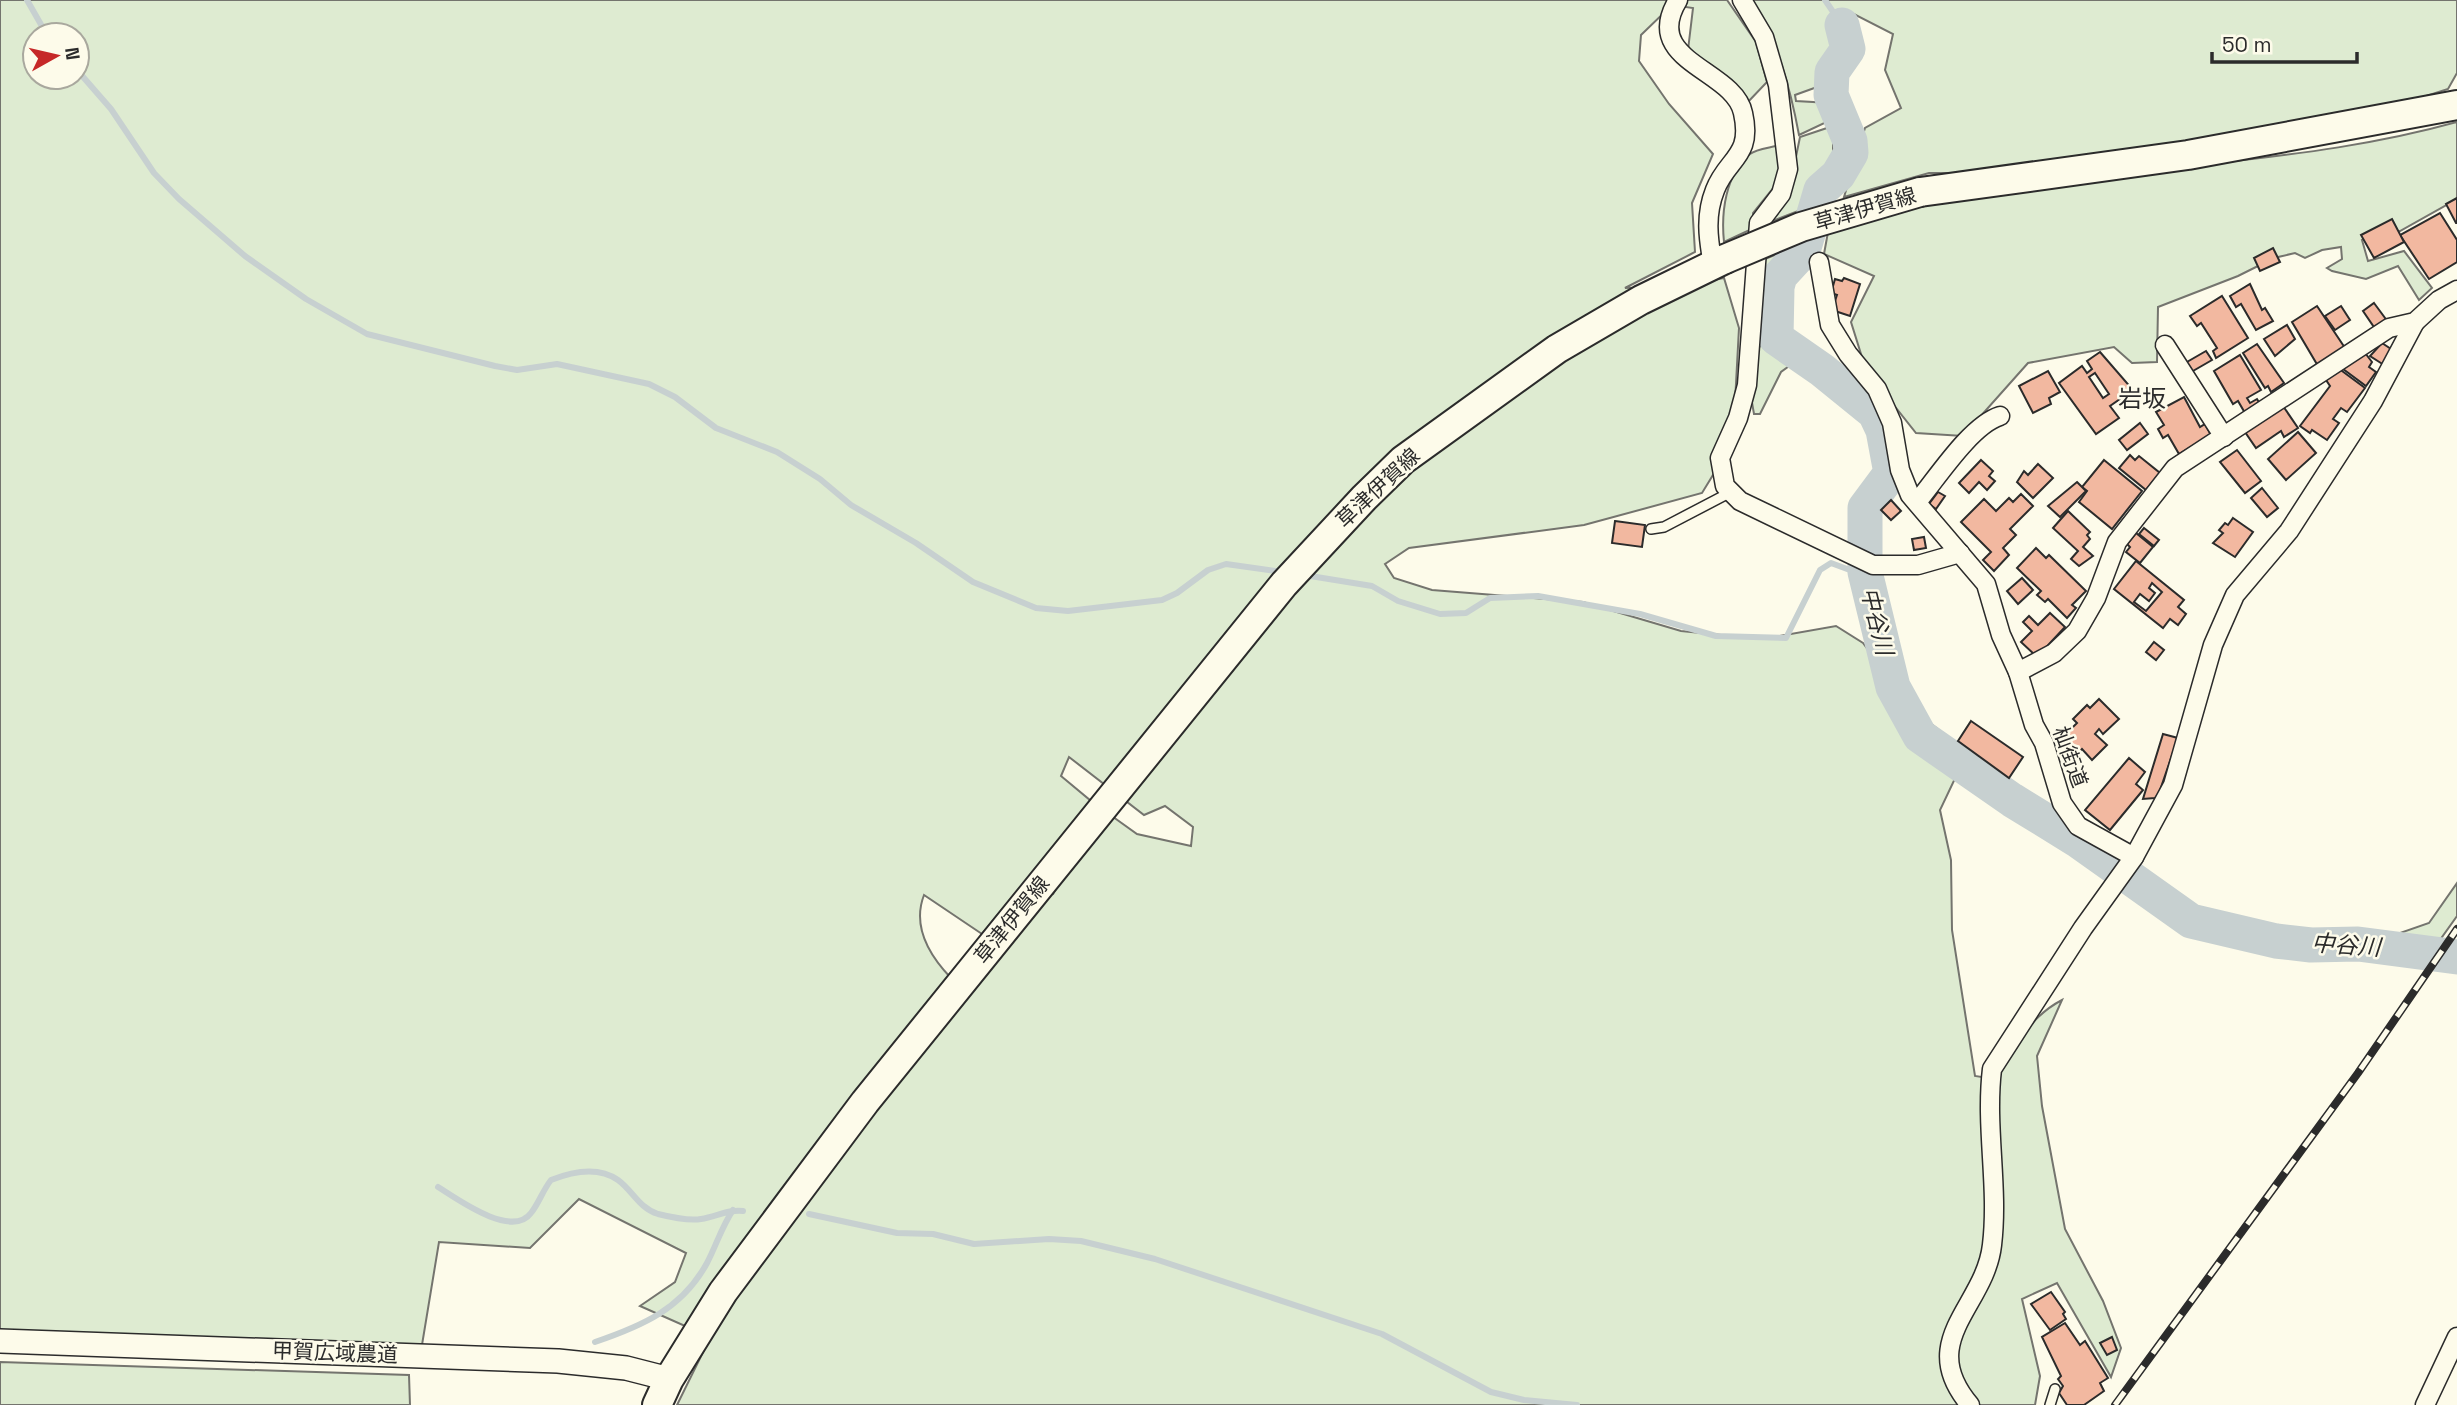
<svg xmlns="http://www.w3.org/2000/svg" width="2457" height="1405" font-family="'Space Grotesk','Noto Sans JP',sans-serif">
<rect width="100%" height="100%" fill="#fdfbea"/>
<g fill="#deebd1" stroke="#74746e" stroke-width="2" fill-rule="evenodd">
<path d="M0 0H1727L1756 42 1767 82 1746 104 1688 50 1693 8 1672 5 1641 35 1639 61 1669 104 1713 154 1692 203 1695 252 1625 288 1678 286 1724 278 1739 328 1735 402 1716 470 1702 493 1584 525 1409 548 1385 564 1394 578 1432 590 1583 602 1681 631 1762 639 1836 626 1863 643 1912 709 1944 734 1960 768 1940 810 1951 860 1952 930 1975 1076 1994 1079C2013 1049 2029 1017 2062 1000L2037 1056 2042 1106 2065 1229 2103 1301 2121 1348 2111 1377 2057 1283 2022 1299 2040 1376 2035 1405H677L708 1342 749 1279 830 1171 849 1111 829 1126 685 1326 640 1306 675 1282 686 1253 579 1199 530 1248 439 1242 422 1345 0 1330ZM35 35H77V77H35ZM1069 757 1144 815 1165 806 1193 827 1191 846 1137 834 1109 814 1080 847 1053 894 1023 898 951 978C928 954 912 926 924 895L982 934 1091 801 1061 776Z"/>
<path d="M1752 0H2457V73L2448 89 2218 163C2299 154 2378 144 2457 122V199L2400 231 2362 240 2368 261 2404 251 2432 288 2419 300 2398 266 2366 279 2332 271 2327 268 2342 259 2341 247 2322 250 2305 258 2295 253 2274 258 2238 276 2158 307 2157 362 2132 363 2114 347 2028 363 1963 436 1916 433 1866 370 1851 322 1874 276 1824 254 1828 232 1979 173H1929L1844 197 1865 128 1901 108 1885 70 1893 34 1850 12 1845 52 1832 55 1831 82 1795 95 1796 101 1830 103 1833 119 1799 135C1790 86 1777 42 1752 0Z"/>
<path d="M1833 126V170L1820 184 1806 208 1765 224 1790 186 1800 137Z"/>
<path d="M1776 146 1783 159 1779 181 1753 213 1754 228 1724 242C1721 213 1725 175 1750 154 1756 149 1768 148 1776 146Z"/>
<path d="M1795 247 1782 303 1781 336 1796 361 1781 372 1760 414H1754L1751 397 1755 357 1762 341 1760 261Z"/>
<path d="M2457 883V916L2437 944 2397 934 2429 923Z"/>
<path d="M0 1362 409 1375 410 1405H0Z"/>
</g>
<g fill="none" stroke-linecap="round" stroke-linejoin="round">
<g stroke="#c7d0d0" stroke-width="6">
<path d="M27 0 47 35"/>
<path d="M1825 0 1842 25"/>
<path d="M77 70 111 109 154 173 179 199 245 256 306 299 367 334 495 366 517 370 557 364 649 384 675 397 716 428 777 452 820 479 851 505 916 543 973 582 1036 608 1068 611 1162 600 1177 593 1208 570 1226 564 1282 572"/>
<path d="M1304 575 1372 586 1398 601 1440 614 1466 613 1490 598 1538 596 1640 614 1716 636 1786 638 1820 570 1831 563 1866 576"/>
<path d="M438 1187C457 1199 512 1239 531 1213 539 1203 543 1190 551 1180 571 1172 598 1166 618 1180 633 1191 639 1208 658 1214 670 1217 689 1221 701 1219 716 1217 728 1209 743 1211"/>
<path d="M809 1214 897 1233 933 1234 974 1244 1049 1239 1081 1241 1155 1259 1382 1334 1491 1392 1524 1400 1577 1405"/>
<path d="M595 1342C642 1326 682 1309 707 1263 716 1246 722 1226 733 1210"/>
</g>
<path stroke="#c7d0d0" stroke-width="35" d="M1842 25 1848 49 1832 72 1831 95 1850 141 1851 153 1838 175 1821 190 1803 251 1780 276 1777 287 1776 338 1822 370 1875 413 1883 430 1891 473 1865 508V572L1893 687 1920 736 2012 800 2077 840 2191 921 2276 941 2311 945 2358 944 2457 957"/>
</g>
<g fill="#f2b8a0" stroke="#2b2b2b" stroke-width="2" fill-rule="evenodd">
<path d="M2457 198V223H2456L2446 204Z"/>
<path d="M2440 213 2457 240V262L2429 279 2400 235Z"/>
<path d="M2392 219 2404 242 2374 258 2361 235Z"/>
<path d="M2273 248 2280 262 2260 271 2254 258Z"/>
<path d="M1844 278 1860 284 1850 316 1832 310 1837 295 1831 293 1835 279 1842 281Z"/>
<path d="M2250 284 2262 310 2265 308 2273 321 2256 330 2241 304 2236 307 2230 296Z"/>
<path d="M2222 296 2248 338 2216 358 2213 351 2217 348 2201 323 2197 326 2190 316Z"/>
<path d="M2374 303 2388 322 2376 330 2363 311Z"/>
<path d="M2317 306 2345 348 2318 366 2292 322Z"/>
<path d="M2341 306 2350 320 2335 330 2325 316Z"/>
<path d="M2287 325 2295 339 2275 356 2264 339Z"/>
<path d="M2382 343 2394 351 2384 365 2370 356Z"/>
<path d="M2257 344 2284 383 2271 392 2268 386 2265 388 2243 353Z"/>
<path d="M2362 349 2372 362 2369 367 2376 372 2366 386 2339 366Z"/>
<path d="M2206 351 2212 360 2186 375 2180 366Z"/>
<path d="M2100 352 2133 390 2110 406 2119 418 2096 434 2059 383 2082 366 2087 373 2092 369 2087 361ZM2095 373 2109 394 2103 398 2089 377Z"/>
<path d="M2240 355 2261 390 2247 398 2250 403 2257 399 2260 404 2245 413 2238 401 2233 404 2214 371Z"/>
<path d="M2338 368 2365 388 2347 412 2341 408 2333 419 2339 423 2327 440 2312 430 2310 433 2300 426 2330 386 2324 377Z"/>
<path d="M2048 371 2060 392 2049 398 2051 404 2033 413 2019 386Z"/>
<path d="M2184 397 2200 427 2205 424 2211 435 2179 454 2168 435 2163 438 2158 429 2164 425 2156 412Z"/>
<path d="M2283 406 2298 428 2284 437 2281 431 2256 448 2245 432Z"/>
<path d="M2140 423 2148 434 2127 450 2119 440Z"/>
<path d="M2298 432 2316 453 2286 480 2268 459Z"/>
<path d="M2237 450 2261 481 2245 493 2220 462Z"/>
<path d="M2130 455 2135 460 2139 456 2160 473 2146 490 2119 468Z"/>
<path d="M1981 460 1993 471 1989 476 1995 481 1987 490 1979 482 1969 493 1959 483Z"/>
<path d="M2104 460 2142 491 2112 529 2079 502 2087 491 2082 487Z"/>
<path d="M2038 464 2053 478 2033 498 2017 482 2024 471 2028 475Z"/>
<path d="M2077 482 2086 491 2060 517 2048 506Z"/>
<path d="M2262 488 2278 508 2267 517 2251 498Z"/>
<path d="M1938 492 1945 496 1936 509 1929 504Z"/>
<path d="M2021 494 2033 506 2010 529 2016 535 2003 548 2009 555 1994 571 1983 560 1991 552 1961 522 1984 499 1996 511 2009 498 2013 502Z"/>
<path d="M1891 500 1901 511 1891 520 1881 510Z"/>
<path d="M2068 511 2090 532 2087 535 2090 539 2083 547 2093 556 2079 566 2071 559 2078 551 2053 528Z"/>
<path d="M2233 518 2253 532 2235 557 2213 543 2223 533 2219 530 2225 523 2228 525Z"/>
<path d="M1615 521 1645 525 1642 547 1612 543Z"/>
<path d="M2144 528 2159 540 2154 546 2139 534Z"/>
<path d="M2136 533 2153 547 2140 563 2126 552 2130 547 2127 544Z"/>
<path d="M1924 537 1926 548 1914 550 1912 539Z"/>
<path d="M2036 548 2046 558 2049 555 2086 591 2072 605 2076 608 2067 618 2048 599 2045 602 2037 595 2041 591 2017 568Z"/>
<path d="M2136 561 2184 600 2178 607 2186 614 2178 625 2170 619 2163 628 2114 589ZM2152 583 2162 592 2146 611 2134 602 2140 594 2149 601 2155 593 2149 588Z"/>
<path d="M2022 578 2033 590 2018 604 2007 591Z"/>
<path d="M2050 613 2065 627 2037 657 2021 642 2032 631 2023 622 2029 616 2038 625Z"/>
<path d="M2154 642 2164 650 2156 660 2146 652Z"/>
<path d="M2099 699 2119 719 2103 734 2099 729 2095 734 2107 745 2092 760 2082 749 2075 757 2059 741 2077 723 2073 719 2087 705 2090 708Z"/>
<path d="M1971 721 2023 757 2009 778 1958 741Z"/>
<path d="M2163 734 2178 738 2159 793 2155 798 2143 799Z"/>
<path d="M2129 758 2145 772 2136 784 2143 790 2110 830 2085 810Z"/>
<path d="M2051 1292 2065 1312 2063 1314 2066 1319 2050 1330 2031 1304Z"/>
<path d="M2065 1323 2080 1345 2085 1341 2108 1378 2100 1383 2104 1391 2084 1405H2067L2059 1393 2063 1386 2058 1379 2061 1376 2042 1337Z"/>
<path d="M2112 1337 2117 1350 2107 1355 2100 1343Z"/>
</g>
<g fill="none" stroke-linecap="round" stroke-linejoin="round">
<g stroke="#2b2b2b" stroke-width="12">
<g id="service">
<path d="M1651 529 1664 527 1731 492"/>
<path d="M2050 1405 2055 1389"/>
</g>
</g>
<g stroke="#2b2b2b" stroke-width="21">
<g id="minor">
<path d="M1678 0C1640 62 1734 69 1743 113 1753 157 1727 158 1715 190 1705 215 1708 238 1713 265"/>
<path d="M1742 0 1764 37 1778 85 1788 169 1781 194 1759 223 1747 385 1738 418 1720 458 1725 486 1740 501 1873 565H1918L1960 553"/>
<path d="M1819 262 1830 325 1848 354 1877 389 1892 423 1900 470 1910 495 1986 584 2001 635 2018 672 2034 725 2044 743 2062 803 2078 826 2134 857"/>
<path d="M2165 345 2224 437"/>
<path d="M1917 502C1937 478 1971 425 2000 416"/>
<path d="M2018 672 2054 653 2077 631 2096 598 2117 542 2175 468 2389 328 2415 322 2439 300 2457 290"/>
<path d="M1970 1405C1915 1340 1985 1307 1992 1245 1999 1186 1985 1128 1992 1069L2083 928 2134 857 2173 785 2213 645 2235 595 2289 531 2373 401 2415 322"/>
<path d="M2425 1405 2457 1337"/>
</g>
</g>
<g stroke="#2b2b2b" stroke-width="26">
<path id="tertiary" d="M0 1341 558 1361 626 1368 669 1379"/>
</g>
<g stroke="#2b2b2b" stroke-width="32">
<g id="primary">
<path d="M1920 192 2188 155 2457 105"/>
<path d="M657 1405 669 1379 723 1292 865 1102 1284 584 1364 498 1403 460 1557 349 1641 300 1725 259"/>
</g>
</g>
<use href="#service" stroke="#fdfbea" stroke-width="9"/>
<use href="#minor" stroke="#fdfbea" stroke-width="18"/>
<use href="#tertiary" stroke="#fdfbea" stroke-width="23"/>
<use href="#primary" stroke="#fdfbea" stroke-width="28"/>
<g stroke="#2b2b2b" stroke-width="8">
<path id="rail" d="M2115 1405 2358 1073 2457 929"/>
</g>
<use href="#rail" stroke="#fdfbea" stroke-width="5" stroke-dasharray="16" stroke-linecap="butt"/>
<g stroke="#2b2b2b" stroke-width="32" stroke-linecap="butt">
<path id="primary-bridge" d="M1725 259 1801 227 1920 192"/>
</g>
<use href="#primary-bridge" stroke="#fdfbea" stroke-width="28"/>
</g>
<g text-anchor="middle" stroke-width="5" stroke-linejoin="round" paint-order="stroke">
<g font-size="21" fill="#2b2b2b" stroke="#fdfbea">
<text transform="translate(1865 209) rotate(-16)" y="7">草津伊賀線</text>
<text transform="translate(1378 488) rotate(-43)" y="7">草津伊賀線</text>
<text transform="translate(2070 757) rotate(70)" y="7">杣街道</text>
<text transform="translate(1012 920) rotate(-51)" y="7">草津伊賀線</text>
<text transform="translate(335 1353) rotate(2)" y="7">甲賀広域農道</text>
</g>
<g font-size="23" font-style="italic" fill="#2b2b2b" stroke="#fdfbea">
<text transform="translate(1877 621) rotate(76)" y="8">中谷川</text>
<text transform="translate(2346 945) rotate(4)" y="8">中谷川</text>
</g>
<g font-size="24" fill="#2b2b2b" stroke="#fdfbea">
<text x="2142" y="407">岩坂</text>
</g>
</g>
<g transform="translate(56 56) rotate(82)"><circle r="33" fill="#fdfbea" stroke="#a9a89e" stroke-width="2"/>
<path d="M0-5L12 26L0 18L-12 26Z" fill="#c62828"/>
<text y="-10" font-size="19" font-weight="bold" text-anchor="middle" fill="#2b2b2b">N</text>
</g>
<path d="M2212 52v10h145v-10" fill="none" stroke="#2b2b2b" stroke-width="3.5"/>
<text x="2222" y="52" font-size="21" fill="#2b2b2b" stroke="#fdfbea" stroke-width="5" paint-order="stroke">50 m</text>
</svg>
